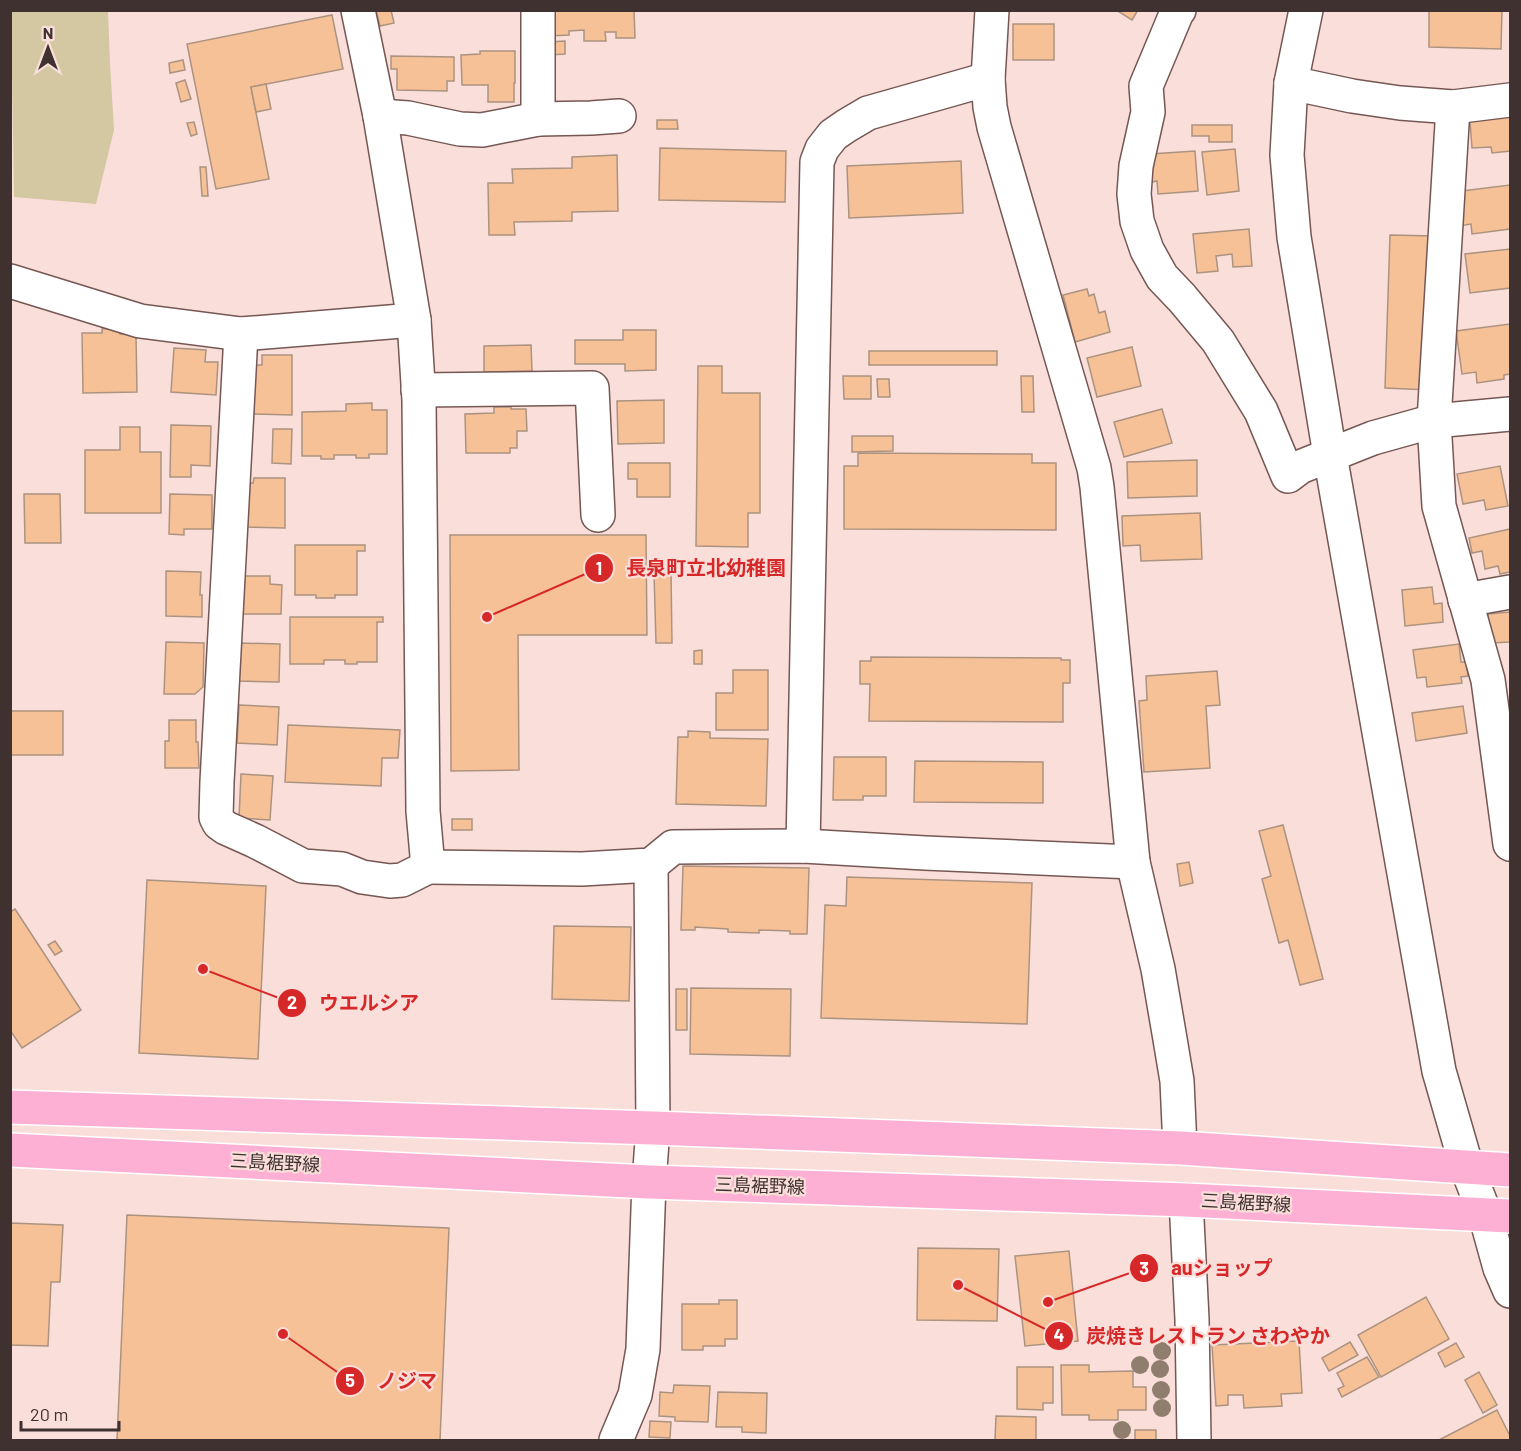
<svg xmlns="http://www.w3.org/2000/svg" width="1521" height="1451" font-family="Barlow,'Noto Sans JP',sans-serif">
<rect width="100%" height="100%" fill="#fadeda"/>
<path fill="#d4c8a2" d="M11 11H108L110 63 114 130 96 204 14 197Z"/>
<g fill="#f7c197" stroke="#ac9380" stroke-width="1.5">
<path d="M376 10H391L394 23 380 26Z"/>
<path d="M549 10H634L635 38H616V32H605L606 41H584V30L569 31V35L549 36Z"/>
<path d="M1116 10H1138L1132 20Z"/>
<path d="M1429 10H1502L1501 49 1429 47Z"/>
<path d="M332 15 343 69 251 87 269 179 216 189 187 44Z"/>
<rect x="1013" y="24" width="41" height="36"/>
<path d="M565 41V54L548 55 547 42Z"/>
<path d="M480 51H515V83H514V102H488V85H462L461 55 480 54Z"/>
<path d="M391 56 454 57V81H447V91L397 90V69H391Z"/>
<path d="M183 60 185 70 170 73 169 63Z"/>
<path d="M185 80 191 99 181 102 176 83Z"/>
<path d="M266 84 271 109 256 112 251 87Z"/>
<path d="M1510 117V151L1492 153 1491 147 1472 148 1470 121Z"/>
<path d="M657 120H677L678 129H657Z"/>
<path d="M194 122 197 134 191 136 187 123Z"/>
<path d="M1192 125H1232V142H1209V136H1192Z"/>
<path d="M660 148 786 151 785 202 659 200Z"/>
<path d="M1235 149 1239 191 1207 195 1202 152Z"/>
<path d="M1195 151 1198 191 1158 194 1157 181 1152 182 1150 154Z"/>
<path d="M617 155 618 211 572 212V221L514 222 515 235H489L488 183H513L512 169 572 168V157Z"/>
<path d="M961 161 963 213 849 218 847 166Z"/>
<path d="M200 167H206L208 196H202Z"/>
<path d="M1510 185V229L1472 234 1471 224 1459 226 1454 192Z"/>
<path d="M1249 229 1252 266 1233 267 1232 254 1216 256 1218 271 1197 273 1193 234Z"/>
<path d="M1390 235 1434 236 1429 390 1385 388Z"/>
<path d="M1510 249V288L1470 293 1465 254Z"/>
<path d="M1087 289 1089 296 1094 294 1099 313 1105 311 1110 332 1075 342 1063 295Z"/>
<path d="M1510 324V374L1504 375V379L1477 383 1476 372 1462 374 1456 331Z"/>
<path d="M120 328V334H136L137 392 83 393 82 333H102V329Z"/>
<path d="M623 330H656V370L625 371V364H575V340H623Z"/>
<path d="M531 345 532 371 484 372V346Z"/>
<path d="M1132 347 1141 386 1097 397 1087 358Z"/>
<path d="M174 348 206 350 205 362H218L216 395 171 392Z"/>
<rect x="869" y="351" width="128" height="14"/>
<path d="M262 355H292V415L250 414 251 365H262Z"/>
<path d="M698 366H722V393H760V513H748V547L696 546Z"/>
<path d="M843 376H871V399H844Z"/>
<path d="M1021 376H1033L1034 412H1022Z"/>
<path d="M877 379H889L890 397H878Z"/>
<path d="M664 400V443L618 444 617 401Z"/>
<path d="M372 403V410H387V454H369V458H356V455H334V459H321V456H302V412L346 411V404Z"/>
<path d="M494 407H511V409H526L527 431H517V448H510V453H466L465 414 494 413Z"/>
<path d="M1162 409 1172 443 1124 457 1114 422Z"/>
<path d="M171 425 211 426 210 466 191 465V477H170Z"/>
<path d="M120 427H140V452H161V513H85V450H120Z"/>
<path d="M273 429H292L291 464 272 463Z"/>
<path d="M852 436H893V451L852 452Z"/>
<path d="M858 453 1032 454V463H1056V530L844 529V466H858Z"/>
<path d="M1197 460V496L1128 498 1127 462Z"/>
<path d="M628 463H670V497H637V479H628Z"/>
<path d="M1500 466 1508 506 1486 510 1484 500 1463 504 1457 474Z"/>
<path d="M254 478H285V528L241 527 245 483H253Z"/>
<path d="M24 494H60L61 543H25Z"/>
<path d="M170 494 212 495V529H184V535L169 534Z"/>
<path d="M1200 513 1202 559 1141 561 1140 545 1123 546 1122 516Z"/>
<path d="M1510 529V572L1500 574 1498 566 1485 569 1482 551 1472 553 1469 538Z"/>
<path d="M450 535H646L647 635H518L519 770 451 771Z"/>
<path d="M295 545H365V551H357V595H335V598H316V595H295Z"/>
<path d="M166 571 201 572 200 595H202V617L166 616Z"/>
<path d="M671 572 672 643H656L654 573Z"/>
<path d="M243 576H270V584L282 585 281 614H242Z"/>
<path d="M1432 587 1434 604 1442 603 1443 622 1405 626 1402 590Z"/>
<path d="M1510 612V642L1490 643 1488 614Z"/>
<path d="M290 617H383V622H377V662H357V664H345V660H324V664H290Z"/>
<path d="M166 642 204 643 203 687 195 694H164Z"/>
<path d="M239 643 280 644 279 682 238 681Z"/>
<path d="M1459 644 1461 662H1466L1468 676 1461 677 1462 683 1427 687 1426 677 1417 678 1413 650Z"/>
<path d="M702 650V664H694V651Z"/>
<path d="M871 657 1061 658V660H1070V683H1063V722L869 721 870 684H860V661H871Z"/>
<path d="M733 670H768V730H716V693H733Z"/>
<path d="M1217 671 1220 705 1206 706 1210 768 1144 772 1139 701 1147 700 1146 676Z"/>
<path d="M239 705 279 707 277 745 237 743Z"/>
<path d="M1463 706 1467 733 1416 741 1412 713Z"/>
<rect x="10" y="711" width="53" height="44"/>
<path d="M169 720H196V742H198L199 768H165V741H169Z"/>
<path d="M288 725 400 730 398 758H382L381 786 285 782Z"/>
<path d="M688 731 710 732V738L768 739 766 806 676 804 678 737H688Z"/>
<path d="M834 757H886V796H863V800H833Z"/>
<path d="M915 761 1043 762V803L914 802Z"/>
<path d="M241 774 273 776 270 820 239 818Z"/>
<rect x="452" y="819" width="20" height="11"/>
<path d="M1283 825 1323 979 1300 985 1288 940 1279 943 1262 879 1271 876 1259 831Z"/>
<path d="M1189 862 1193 883 1180 886 1177 864Z"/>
<path d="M683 866 809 868 807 934H790V931L759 930V933L728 932V929L695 927V930H681Z"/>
<path d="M847 877 1032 883 1027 1024 821 1018 825 905 846 906Z"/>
<path d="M147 880 266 886 258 1059 139 1053Z"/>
<path d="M15 909 81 1010 22 1048 10 1030V912Z"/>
<path d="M554 926 631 927 629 1001 552 999Z"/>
<path d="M55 941 62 951 55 955 48 945Z"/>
<path d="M691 988 791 989 790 1056 690 1054Z"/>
<rect x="676" y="989" width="11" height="41"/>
<path d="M127 1215 449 1228 440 1440H117Z"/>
<path d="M10 1223 63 1225 60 1282H51L48 1346 10 1345Z"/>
<path d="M918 1248 999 1249 997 1321 917 1320Z"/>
<path d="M1069 1251 1078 1341 1025 1346 1015 1256Z"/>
<path d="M1426 1297 1449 1339 1381 1377 1358 1335Z"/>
<path d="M719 1300H737V1339H725V1346H703V1350H682V1304H719Z"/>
<path d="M1299 1341 1302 1393 1281 1394 1282 1406 1244 1408 1243 1395H1228V1405L1216 1406 1212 1345Z"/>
<path d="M1350 1342 1358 1355 1329 1371 1322 1358Z"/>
<path d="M1456 1343 1464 1357 1445 1367 1438 1353Z"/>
<path d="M1367 1357 1379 1377 1342 1397 1338 1389 1344 1386 1337 1373Z"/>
<path d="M1061 1365H1089V1372L1133 1371V1387H1146V1410H1118V1420H1089V1415H1062Z"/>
<path d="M1017 1367H1053V1403H1043V1410L1017 1409Z"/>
<path d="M1479 1372 1497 1405 1483 1413 1465 1380Z"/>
<path d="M674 1385 710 1386 708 1422 675 1421V1417L659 1416 660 1392 673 1393Z"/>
<path d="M718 1392 767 1393 766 1433 742 1432V1427H716Z"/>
<path d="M1497 1410 1510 1436V1440H1439Z"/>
<path d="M996 1416 1036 1417V1440H995Z"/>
<path d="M650 1421 671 1422 670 1438 649 1437Z"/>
<rect x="1135" y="1430" width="21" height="10"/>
</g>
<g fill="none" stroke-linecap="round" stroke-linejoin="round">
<g stroke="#755754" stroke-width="36">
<g id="minor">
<path d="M358 10 380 116 414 320 419 400 423 811 428 867 582 869 651 865 673 847 803 846 925 853 1133 862"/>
<path d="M992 10 988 79 990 107 994 127 1094 468 1097 487 1133 862 1158 969 1170 1039 1177 1081 1180 1148"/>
<path d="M1179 10 1177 12 1146 86 1148 112 1136 166 1134 194 1137 221 1147 250 1162 277 1182 298 1218 341 1261 411 1288 476 1300 467 1373 438 1434 421 1510 414"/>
<path d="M1291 83 1352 96 1400 103 1453 107 1510 100"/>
<path d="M1453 107 1434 421 1439 506 1488 680 1510 844"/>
<path d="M380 116 408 118 460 129 482 130 538 119V10"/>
<path d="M538 119 591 118 619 116"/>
<path d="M10 281 140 321 241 334 414 320"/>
<path d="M241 334 217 782 216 817 219 823 226 828 255 841 303 866 342 869 362 877 390 881 402 880 428 867"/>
<path d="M418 390 592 388 598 515"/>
<path d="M1465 600 1510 592"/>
<path d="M803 846 817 162 822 149 833 135 846 126 868 113 988 79"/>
<path d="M1186 1200 1192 1319 1194 1440"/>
</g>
</g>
<g stroke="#755754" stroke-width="36">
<g id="tertiary">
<path d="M1306 10 1291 83 1287 155 1294 237 1330 455 1439 1071 1467 1168 1485 1214 1500 1268 1510 1291"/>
<path d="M616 1440 635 1395 643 1349 649 1182 653 1128 651 865"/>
</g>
</g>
<g stroke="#fff" stroke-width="36">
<g id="primary">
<path d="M10 1107 653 1128 1180 1148 1510 1170"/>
<path d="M10 1150 649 1182 1186 1200 1510 1216"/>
</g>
</g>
<use href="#minor" stroke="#fff" stroke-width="33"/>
<use href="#tertiary" stroke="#fff" stroke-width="33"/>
<use href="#primary" stroke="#feb0d4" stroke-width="33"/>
</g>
<g fill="#8f7e6d">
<circle cx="1162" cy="1351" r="9"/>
<circle cx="1140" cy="1365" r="9"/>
<circle cx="1160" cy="1369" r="9"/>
<circle cx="1161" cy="1390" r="9"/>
<circle cx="1162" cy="1408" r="9"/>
<circle cx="1122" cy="1430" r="9"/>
</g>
<g text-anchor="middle" stroke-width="4.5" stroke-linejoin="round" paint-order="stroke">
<g font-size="18" fill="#3f3130" stroke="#fadeda">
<text transform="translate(275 1163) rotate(3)" y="6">三島裾野線</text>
<text transform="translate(760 1186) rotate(2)" y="6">三島裾野線</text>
<text transform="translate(1246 1203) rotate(3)" y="6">三島裾野線</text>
</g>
</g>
<path fill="none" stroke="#d62828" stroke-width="2" d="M487 617L599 568M203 969L292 1003M1048 1302L1144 1268M958 1285L1059 1336M283 1334L350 1381"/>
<g fill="#d62828" stroke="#fadeda" stroke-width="2">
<circle cx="487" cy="617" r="6"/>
<circle cx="203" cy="969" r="6"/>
<circle cx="1048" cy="1302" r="6"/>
<circle cx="958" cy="1285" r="6"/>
<circle cx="283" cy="1334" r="6"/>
<circle cx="599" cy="568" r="15"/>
<circle cx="292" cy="1003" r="15"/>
<circle cx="1144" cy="1268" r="15"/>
<circle cx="1059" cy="1336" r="15"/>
<circle cx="350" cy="1381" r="15"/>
</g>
<g font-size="18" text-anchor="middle" font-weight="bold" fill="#fff">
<text x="599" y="575">1</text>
<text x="292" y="1009">2</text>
<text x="1144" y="1275">3</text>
<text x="1059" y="1342">4</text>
<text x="350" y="1387">5</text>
</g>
<g font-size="20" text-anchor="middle" font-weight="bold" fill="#d62828" stroke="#fadeda" stroke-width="4.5" stroke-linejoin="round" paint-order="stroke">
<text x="706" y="575">長泉町立北幼稚園</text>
<text x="369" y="1010">ウエルシア</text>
<text x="1222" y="1275">auショップ</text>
<text x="1208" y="1343">炭焼きレストラン さわやか</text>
<text x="407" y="1388">ノジマ</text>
</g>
<rect width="1521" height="1451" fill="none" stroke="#3f3130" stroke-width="24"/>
<g transform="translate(48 48)" stroke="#fadeda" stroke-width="4.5" paint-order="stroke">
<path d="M0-4.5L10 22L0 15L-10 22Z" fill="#3f3130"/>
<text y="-9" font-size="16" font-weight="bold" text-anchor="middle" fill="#3f3130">N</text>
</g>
<path d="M21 1421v9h98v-9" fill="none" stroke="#3f3130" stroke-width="3"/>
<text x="30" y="1421" font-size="18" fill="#3f3130" stroke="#fadeda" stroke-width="4.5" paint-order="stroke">20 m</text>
</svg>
